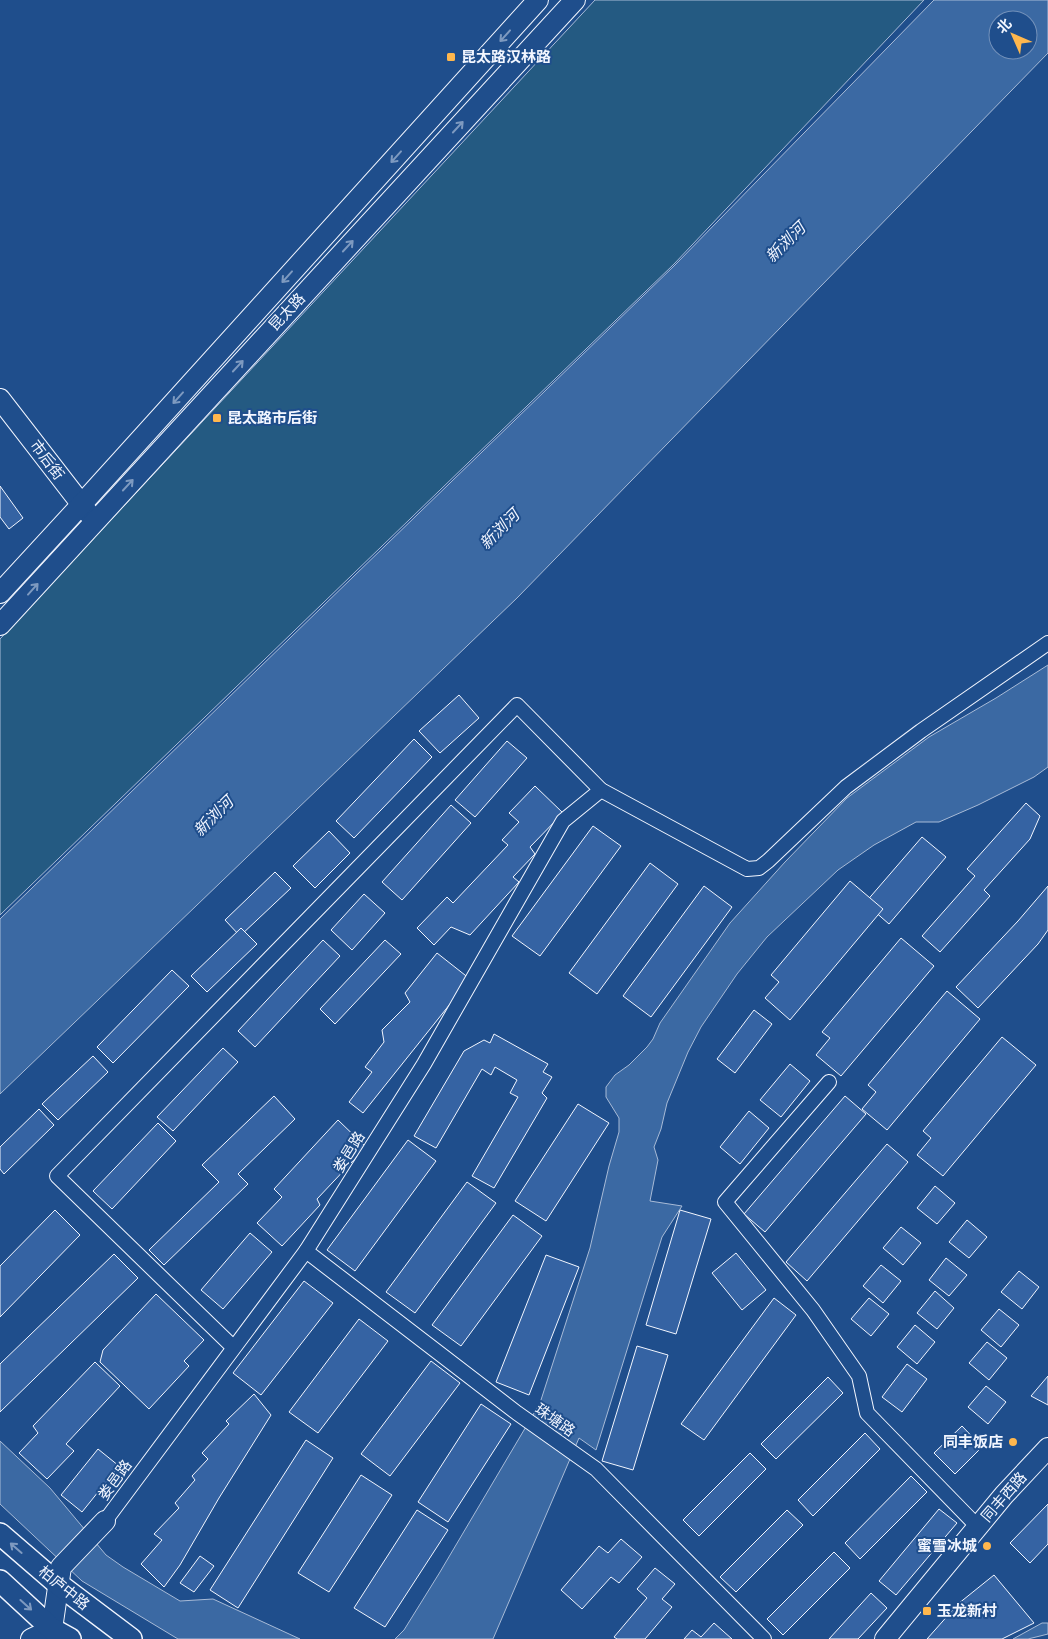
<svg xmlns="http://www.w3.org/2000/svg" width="1048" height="1639" font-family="Montserrat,'Noto Sans SC',sans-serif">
<rect width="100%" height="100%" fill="#1f4e8c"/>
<path fill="#245a82" stroke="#a8bbd7" d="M595 0H924L674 264 0 915V639Z"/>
<g fill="#3b69a3" stroke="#a8bbd7" fill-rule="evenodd">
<path d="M934 0H1048V53L517 598 0 1094V919L675 265ZM998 20H1028V50H998Z"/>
<path d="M1048 665V767L1034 777 978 805 939 822H916L874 845 838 870 767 937 737 974 701 1027 688 1052 667 1103 661 1129 654 1147 658 1160 650 1201 682 1206 662 1237 596 1450 579 1438 493 1639H395L404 1630 440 1572 540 1403 590 1248 609 1166 619 1132V1118L606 1097V1087L615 1075 629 1065 647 1047 653 1039 660 1023 730 923 785 862 847 798 929 737 996 698Z"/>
<path d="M0 1441 50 1488 106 1555 123 1567 180 1601 213 1599 300 1639H178L82 1581 0 1504Z"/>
<path d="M1042 1623H1048V1634L1028 1639H1013Z"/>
</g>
<g fill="#3563a3" stroke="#f2f6ff">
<path d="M0 486 23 518 9 529 0 517Z"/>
<path d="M459 695 479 718 440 753 419 731Z"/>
<path d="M414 739 432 757 354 838 336 821Z"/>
<path d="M507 741 527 758 475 817 455 800Z"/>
<path d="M535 786 563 813 530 847 535 854 513 877 519 882 470 935 451 927 434 945 417 928 447 897 453 903 508 845 502 840 519 822 509 813Z"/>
<path d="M1026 803 1040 816 1030 839 984 890 990 896 940 952 922 936 975 876 967 869Z"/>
<path d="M451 805 471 823 402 900 382 882Z"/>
<path d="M593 826 621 846 540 956 512 936Z"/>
<path d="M329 831 350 853 315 888 293 866Z"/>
<path d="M922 837 946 857 889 924 865 903Z"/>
<path d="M650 863 678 884 597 994 569 973Z"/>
<path d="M275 872 291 888 240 936 225 920Z"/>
<path d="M850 881 883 909 790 1020 765 998 779 982 771 975Z"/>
<path d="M704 886 732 907 651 1017 623 996Z"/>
<path d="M1048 886V930L1038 944 978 1008 956 987 1018 921Z"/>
<path d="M364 894 385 913 352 950 331 930Z"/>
<path d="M241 928 257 944 207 992 191 976Z"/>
<path d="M901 938 934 966 841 1076 816 1055 830 1038 822 1032Z"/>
<path d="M323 940 340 956 255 1047 238 1031Z"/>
<path d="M385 940 401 954 335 1024 320 1009Z"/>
<path d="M437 953 470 979 363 1113 349 1102 372 1072 365 1067 384 1042 382 1030 410 1002 405 993Z"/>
<path d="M172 970 189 986 113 1063 97 1047Z"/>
<path d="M947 991 980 1019 887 1130 862 1109 876 1092 868 1085Z"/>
<path d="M754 1010 772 1024 735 1073 717 1059Z"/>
<path d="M494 1034 548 1064 543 1072 552 1077 542 1093 547 1098 494 1188 472 1176 518 1097 510 1093 517 1080 495 1067 491 1075 482 1069 436 1148 414 1136 464 1051 484 1040 490 1043Z"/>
<path d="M1002 1037 1036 1065 943 1176 917 1155 931 1138 923 1131Z"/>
<path d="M223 1048 238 1062 173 1131 157 1117Z"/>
<path d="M93 1056 108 1072 58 1120 42 1104Z"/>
<path d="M790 1064 810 1081 781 1117 760 1100Z"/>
<path d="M274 1096 295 1119 238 1174 248 1184 164 1265 149 1250 219 1182 202 1165Z"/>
<path d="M845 1096 866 1114 765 1232 744 1214Z"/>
<path d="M578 1104 609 1123 546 1221 515 1201Z"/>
<path d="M39 1109 54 1125 4 1174 0 1169V1147Z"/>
<path d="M749 1111 769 1128 740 1164 720 1147Z"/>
<path d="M338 1120 366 1147 317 1199 320 1205 282 1246 257 1223 282 1197 274 1189Z"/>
<path d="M158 1123 176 1141 112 1209 93 1191Z"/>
<path d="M408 1140 436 1161 355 1271 327 1250Z"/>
<path d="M887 1144 908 1162 807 1281 786 1262Z"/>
<path d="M467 1182 496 1203 415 1313 386 1292Z"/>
<path d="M935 1186 955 1203 937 1224 917 1208Z"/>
<path d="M55 1210 80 1235 0 1317V1266Z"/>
<path d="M680 1210 711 1219 676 1334 646 1325Z"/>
<path d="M513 1215 542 1236 461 1346 432 1325Z"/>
<path d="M967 1220 987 1237 969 1258 949 1242Z"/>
<path d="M901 1227 921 1243 903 1265 883 1248Z"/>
<path d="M250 1233 272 1252 223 1309 201 1290Z"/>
<path d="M736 1253 766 1290 742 1310 712 1273Z"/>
<path d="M114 1254 138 1278 0 1412V1364Z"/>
<path d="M546 1255 579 1267 529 1395 496 1382Z"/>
<path d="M946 1258 967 1275 949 1296 929 1280Z"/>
<path d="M881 1265 901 1281 883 1303 863 1286Z"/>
<path d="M1019 1271 1039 1287 1022 1309 1001 1292Z"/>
<path d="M304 1281 333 1303 261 1395 233 1373Z"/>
<path d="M935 1291 954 1308 937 1329 917 1313Z"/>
<path d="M156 1294 204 1340 184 1361 189 1366 149 1409 100 1362 103 1350Z"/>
<path d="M774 1298 796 1315 704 1440 681 1424Z"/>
<path d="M869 1298 889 1314 871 1336 851 1319Z"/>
<path d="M999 1309 1019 1325 1001 1347 981 1330Z"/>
<path d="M359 1319 388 1341 318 1433 289 1412Z"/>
<path d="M915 1325 935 1342 917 1364 897 1347Z"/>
<path d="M987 1342 1007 1358 989 1380 969 1363Z"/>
<path d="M637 1346 668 1355 633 1470 602 1461Z"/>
<path d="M431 1361 460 1383 390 1476 361 1454Z"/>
<path d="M95 1362 120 1386 66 1444 74 1451 47 1479 19 1453 38 1433 33 1426Z"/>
<path d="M907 1364 927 1379 902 1412 882 1397Z"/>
<path d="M1048 1376V1405L1031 1396Z"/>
<path d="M828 1377 843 1393 776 1459 761 1444Z"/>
<path d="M986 1386 1006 1402 988 1424 968 1407Z"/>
<path d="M254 1394 271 1415 219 1498 180 1565 164 1587 141 1564 162 1540 154 1534 179 1508 175 1503 195 1480 192 1476 208 1459 202 1453 229 1424 226 1421Z"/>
<path d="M481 1404 511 1424 448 1522 418 1502Z"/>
<path d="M962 1426 982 1447 955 1474 934 1453Z"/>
<path d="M865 1433 880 1449 813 1516 798 1500Z"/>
<path d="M306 1440 333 1458 238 1608 210 1590Z"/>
<path d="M98 1449 119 1466 82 1512 61 1495Z"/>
<path d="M750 1453 766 1469 699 1536 683 1520Z"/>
<path d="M361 1475 392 1495 329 1592 298 1573Z"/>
<path d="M911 1476 927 1492 860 1559 845 1543Z"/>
<path d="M1048 1504V1544L1030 1563 1010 1543Z"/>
<path d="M939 1509 957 1523 896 1595 879 1581Z"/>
<path d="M417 1510 448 1530 385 1627 354 1608Z"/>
<path d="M787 1510 803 1525 736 1592 720 1577Z"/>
<path d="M621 1539 642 1557 619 1583 611 1577 582 1609 561 1590 599 1546 608 1553Z"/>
<path d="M834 1552 850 1568 783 1635 767 1619Z"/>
<path d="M200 1556 214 1566 194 1592 180 1583Z"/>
<path d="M655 1568 675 1584 662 1599 672 1607 645 1639H617L614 1637 647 1598 637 1589Z"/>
<path d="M994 1575 1034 1623 1002 1639H927L958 1604Z"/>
<path d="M871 1593 887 1608 858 1639H829Z"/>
<path d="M714 1623 732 1639H684L692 1630 701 1637Z"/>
</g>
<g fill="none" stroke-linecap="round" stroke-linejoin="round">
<g stroke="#f2f6ff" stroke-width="16">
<g id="street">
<path d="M829 1082 725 1202 813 1310 859 1376 867 1413 978 1527"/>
<path d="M306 1251 517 1413 596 1469 764 1639"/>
<path d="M233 1347 57 1176 517 705 601 790 747 869 759 868 768 861 846 787 921 731 1048 643"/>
<path d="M105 1521 306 1251 424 1064 563 821 601 790"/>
</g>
</g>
<g stroke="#f2f6ff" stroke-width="22">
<g id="secondary">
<path d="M0 399 89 514"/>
<path d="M0 593 81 505 538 0"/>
<path d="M0 625 575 0"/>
<path d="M31 1639 52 1629 61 1567 105 1521"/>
<path d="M885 1639 1004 1495 1048 1448"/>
</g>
</g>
<g stroke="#f2f6ff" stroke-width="24">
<g id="primary">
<path d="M0 1534 58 1584 131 1639"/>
<path d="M0 1581 52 1629 70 1639"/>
</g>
</g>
<use href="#street" stroke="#1f4e8c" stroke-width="14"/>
<use href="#secondary" stroke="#1f4e8c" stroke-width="20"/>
<use href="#primary" stroke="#1f4e8c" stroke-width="21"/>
</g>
<defs><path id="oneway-shaft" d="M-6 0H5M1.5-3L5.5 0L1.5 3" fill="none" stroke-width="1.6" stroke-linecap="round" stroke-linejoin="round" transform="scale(1.25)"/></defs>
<g stroke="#7e9ac0">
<use href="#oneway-shaft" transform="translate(505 36) rotate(132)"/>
<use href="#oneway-shaft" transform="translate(458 127) rotate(-47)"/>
<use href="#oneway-shaft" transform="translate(396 157) rotate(132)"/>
<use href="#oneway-shaft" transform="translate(348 246) rotate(-47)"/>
<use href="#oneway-shaft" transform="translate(287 277) rotate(132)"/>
<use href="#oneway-shaft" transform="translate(238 366) rotate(-47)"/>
<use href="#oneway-shaft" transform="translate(178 398) rotate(132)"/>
<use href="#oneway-shaft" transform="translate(128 485) rotate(-47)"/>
<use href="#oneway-shaft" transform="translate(33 589) rotate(-48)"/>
<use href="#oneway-shaft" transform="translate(16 1548) rotate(-139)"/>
<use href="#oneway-shaft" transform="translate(26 1605) rotate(42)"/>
</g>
<g fill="#ffb74d" stroke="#1f4e8c" stroke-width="2">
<rect x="446" y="52" width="10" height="10" rx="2.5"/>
<rect x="212" y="413" width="10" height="10" rx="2.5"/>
<circle cx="1013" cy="1442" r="5"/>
<circle cx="987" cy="1546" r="5"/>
<rect x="922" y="1606" width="10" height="10" rx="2.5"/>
</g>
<g text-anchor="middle" stroke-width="4" stroke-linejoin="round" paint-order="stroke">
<g font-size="15" font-weight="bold" fill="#f2f6ff" stroke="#1f4e8c" text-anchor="start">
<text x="461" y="62">昆太路汉林路</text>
<text x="227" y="423">昆太路市后街</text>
<text x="1003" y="1447" text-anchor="end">同丰饭店</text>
<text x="977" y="1551" text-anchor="end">蜜雪冰城</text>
<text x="937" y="1616">玉龙新村</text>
</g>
<g font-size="15" fill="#f2f6ff" stroke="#1f4e8c">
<text transform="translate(287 312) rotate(-47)" y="5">昆太路</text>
<text transform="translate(47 460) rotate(53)" y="5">市后街</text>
<text transform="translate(349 1152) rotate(-58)" y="5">娄邑路</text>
<text transform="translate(555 1420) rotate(35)" y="5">珠塘路</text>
<text transform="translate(115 1480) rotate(-54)" y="5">娄邑路</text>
<text transform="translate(1004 1497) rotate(-49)" y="5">同丰西路</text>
<text transform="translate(64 1588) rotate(39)" y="5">柏庐中路</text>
</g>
<g font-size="16" font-style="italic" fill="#f2f6ff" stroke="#1f4e8c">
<text transform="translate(785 242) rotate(-45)" y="6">新浏河</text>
<text transform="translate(499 529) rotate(-45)" y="6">新浏河</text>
<text transform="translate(213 816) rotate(-45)" y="6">新浏河</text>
</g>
</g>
<g transform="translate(1013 35) rotate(315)"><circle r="24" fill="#1f4e8c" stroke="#7391ba"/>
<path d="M0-4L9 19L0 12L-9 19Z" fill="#ffb74d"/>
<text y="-8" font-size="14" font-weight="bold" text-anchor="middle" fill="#f2f6ff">北</text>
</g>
</svg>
